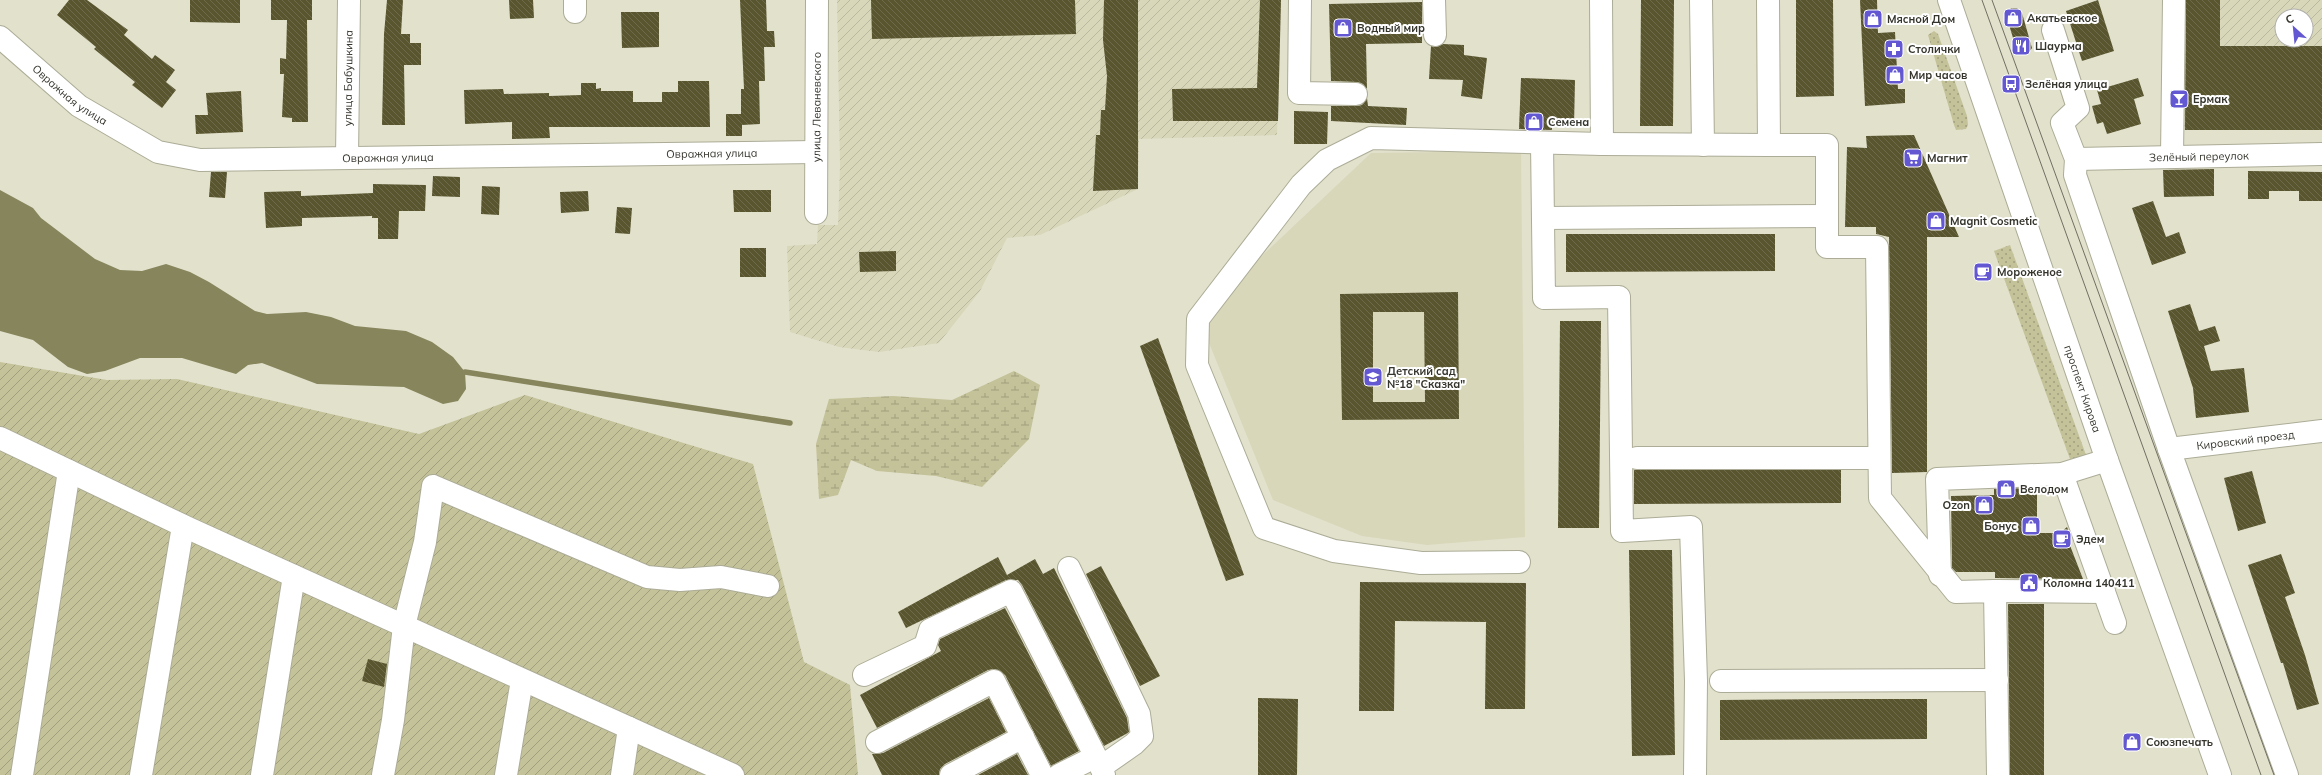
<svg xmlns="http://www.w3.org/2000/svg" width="2322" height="775" font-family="Mulish,sans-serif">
<defs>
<pattern id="industrial-furrows" width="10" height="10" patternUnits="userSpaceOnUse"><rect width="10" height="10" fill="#d8d7ba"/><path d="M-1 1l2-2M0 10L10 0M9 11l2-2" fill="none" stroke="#bab9a0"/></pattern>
<pattern id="grass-dots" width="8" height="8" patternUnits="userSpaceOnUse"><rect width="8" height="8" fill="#c4c299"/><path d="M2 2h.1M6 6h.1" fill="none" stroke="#a09e7d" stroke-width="1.8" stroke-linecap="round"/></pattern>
<pattern id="wetland-marsh" width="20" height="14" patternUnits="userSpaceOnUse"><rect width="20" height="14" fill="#c4c299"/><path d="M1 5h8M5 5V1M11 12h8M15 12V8" fill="none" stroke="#a09e7d"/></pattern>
<pattern id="garden-furrows" width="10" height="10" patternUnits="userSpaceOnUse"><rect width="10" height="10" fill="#c4c299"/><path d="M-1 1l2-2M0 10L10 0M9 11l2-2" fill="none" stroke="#a09e7d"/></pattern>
<pattern id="building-back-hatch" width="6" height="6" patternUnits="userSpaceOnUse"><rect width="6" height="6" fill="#58552f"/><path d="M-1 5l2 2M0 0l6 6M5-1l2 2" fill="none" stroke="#6d6b4c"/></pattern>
</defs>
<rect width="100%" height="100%" fill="#e2e1cc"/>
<path fill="#d8d7ba" d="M1521 151 1525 537 1427 545 1362 536 1273 500 1207 338 1213 302 1371 153Z"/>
<g fill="url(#industrial-furrows)" fill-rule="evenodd">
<path d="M837 0H1281L1277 135 1139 139 1138 189 1040 235 1007 238 980 291 939 343 879 352 839 347 790 332 787 246 817 244 818 225H838L840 165Z"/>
<path d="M2183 0H2322V130H2183ZM2282 16H2306V40H2282Z"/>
</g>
<g fill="url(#grass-dots)">
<path d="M1934 31 1938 34 1967 116 1968 125 1966 129 1956 130 1954 125 1928 35Z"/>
<path d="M2010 245 2086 455 2070 459 1994 251Z"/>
</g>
<path fill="url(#wetland-marsh)" d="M1014 371 1040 385 1029 439 982 487 936 476 877 471 851 460 838 495 819 499 816 444 829 399 893 396 952 400Z"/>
<path fill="url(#garden-furrows)" d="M0 362 107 380 177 379 419 434 525 395 753 464 804 662 850 685 858 775H0Z"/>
<path fill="#87855c" d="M0 190 33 208 41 218 95 259 120 270 142 271 166 264 190 272 209 282 255 311 267 314 306 312 331 317 355 326 406 331 432 342 453 357 465 372 466 389 458 401 443 404 404 387 317 384 262 363 248 365 236 374 182 358H140L105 371 87 374 68 367 33 340 0 331Z"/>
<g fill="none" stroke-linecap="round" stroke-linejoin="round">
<path stroke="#87855c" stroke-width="5.5" d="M465 372 790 423"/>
</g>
<g fill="url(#building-back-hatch)" fill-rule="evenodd">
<path d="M69 0H87L128 30 124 35 152 59 155 55 175 70 166 82 176 90 162 108 132 85 135 82 94 49 96 47 57 15Z"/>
<path d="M190 0H240V23L190 22Z"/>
<path d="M271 0H312V20H307L308 122H292V118L282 117 284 74H280V58L286 59 287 20H271Z"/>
<path d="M387 0H403L401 34H410V43H421V65H404L405 125H382L384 34Z"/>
<path d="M509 0H533L534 18 510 19Z"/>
<path d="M740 0H766L767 31H774L775 47H764L765 81H759L760 124 742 125V136H726V114H741V117V89H744Z"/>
<path d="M871 0H1075L1076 34 872 39Z"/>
<path d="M1104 0H1138V189L1093 191 1096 135H1100L1101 110H1105L1107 76 1103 40Z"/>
<path d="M1260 0H1281L1278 121H1173L1172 89 1257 88Z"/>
<path d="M1641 0H1674L1673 126H1640Z"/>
<path d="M1796 0H1833L1834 96 1796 97Z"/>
<path d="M1860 0H1877L1878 33 1895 32 1898 89H1905V103L1865 106Z"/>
<path d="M2098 0 2114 51 2082 61 2066 11Z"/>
<path d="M2186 0H2220V46H2322V130H2185Z"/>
<path d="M1422 2V43L1366 44 1367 89 1363 84 1357 82 1331 81 1329 4Z"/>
<path d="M2011 8H2017L2022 13 2032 48 2027 55H2021L2017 51 2006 15Z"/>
<path d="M621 12H659V47L622 48Z"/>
<path d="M1443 44 1464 45V55L1487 58 1482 99 1461 96 1463 80 1429 79 1431 46 1436 47Z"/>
<path d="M1521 78 1575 80 1574 126H1552V130L1519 129Z"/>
<path d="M2138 78 2144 96 2134 99 2141 124 2107 134 2103 122 2097 124 2092 106 2101 104 2097 90Z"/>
<path d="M678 81H709L710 127H549L550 138 512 139V122L465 124 464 90 503 89 504 94 549 93V96L581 95V83H596V89L601 88V91H633V102H662V92H678Z"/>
<path d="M241 91 243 132 196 134 195 115H208L206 93Z"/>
<path d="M1367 98 1368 106 1407 108 1406 125 1331 121V106H1356L1362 105Z"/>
<path d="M1294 111 1328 112 1327 144H1294Z"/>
<path d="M1914 135 1959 237H1927V472L1892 473 1889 237 1876 234V227H1845L1847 147 1867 148 1866 136Z"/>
<path d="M2214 169V196L2164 197 2163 170Z"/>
<path d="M2248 171 2322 172V201H2299V191H2269V199H2248Z"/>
<path d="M211 172H227L225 198 209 197Z"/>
<path d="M433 176 460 177V197L432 196Z"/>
<path d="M373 184 426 185 425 211H399L398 239H378V218H372V216L302 218V226L266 228 264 192 301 191V196L373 193Z"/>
<path d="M482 186 500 187 499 215 481 214Z"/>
<path d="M733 190H771V212H734Z"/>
<path d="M588 191 589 211 561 213 560 192Z"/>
<path d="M2153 201 2166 237 2179 232 2186 253 2152 265 2132 208Z"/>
<path d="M617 207 632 208 630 234 615 233Z"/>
<path d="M1566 234H1775V271L1566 272Z"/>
<rect x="740" y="248" width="26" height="29"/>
<path d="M896 251V271L860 272 859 252Z"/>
<path d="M1458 292 1459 419 1342 420 1340 294ZM1373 312H1424L1425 402H1373Z"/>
<path d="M2190 304 2199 331 2215 326 2220 341 2204 346 2211 371 2244 368 2249 412 2196 418 2193 388 2168 311Z"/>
<path d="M1560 321H1601L1599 528H1558Z"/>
<path d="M1158 338 1244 575 1226 581 1140 346Z"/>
<path d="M1634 470H1841V503L1634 504Z"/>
<path d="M2252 471 2266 523 2238 531 2224 478Z"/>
<path d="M2037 488V533H2060L2067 527 2071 537 2069 543 2083 579 1995 578V572H1956L1952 568 1951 496 1994 495V489Z"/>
<path d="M1629 550H1672L1675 755 1632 756Z"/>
<path d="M2281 554 2295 593 2285 597 2305 655 2319 704 2297 710 2283 663H2281L2248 565Z"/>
<path d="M998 557 1007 575 1035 559 1043 574 1054 568 1127 718 1129 732 1126 734 1104 746 1022 585 1018 580H1006L906 628 898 612Z"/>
<path d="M1101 566 1160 676 1140 686 1086 574Z"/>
<path d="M1360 582 1526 583 1525 709H1485L1486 622 1395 621 1394 711H1359Z"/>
<path d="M2008 604H2044V775H2010Z"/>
<path d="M1005 608 1079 751 1051 766 1005 675 995 669 988 670 877 728 860 695 941 651 938 645 940 639Z"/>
<path d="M368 659 387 664 384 687 362 681Z"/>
<path d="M989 698 1006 732 945 764 940 769 939 775H882L872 754 883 753Z"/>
<path d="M1258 698 1298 699 1297 775H1258Z"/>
<path d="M1849 699H1927V739L1720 740V700Z"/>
<path d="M1017 754 1028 775H978Z"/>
</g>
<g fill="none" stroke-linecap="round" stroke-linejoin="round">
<g stroke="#acac97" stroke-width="24">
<g id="minor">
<path d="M575 0V12"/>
<path d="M1300 0 1299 93 1356 94"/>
<path d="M1434 0 1435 35"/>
<path d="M1701 0 1703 145"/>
<path d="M2053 30 2078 108 2062 123 2076 159 2075 175 2169 449 2287 775"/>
<path id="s1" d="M0 37 79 106 158 152 200 160 815 152"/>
<path d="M1542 143 1544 298 1619 297 1622 531 1691 527 1696 681 1695 775"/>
<path d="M1602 144 1769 145 1768 0"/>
<path d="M1769 145H1827V247H1877L1880 498 1956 592 1995 591 1998 775"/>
<path d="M2172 156 2174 0"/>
<path id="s2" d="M347 157 349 0"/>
<path id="s3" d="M2076 159 2322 154"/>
<path id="s4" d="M816 213 817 0"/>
<path d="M1543 218 1827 216"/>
<path d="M0 438 188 528 733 775"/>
<path id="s5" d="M2169 449 2322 431"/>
<path d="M1637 458H1879"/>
<path d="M2062 474 2115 623"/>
<path d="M1519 562 1421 563 1334 551 1264 528 1197 365 1198 319 1301 185 1327 160 1371 138 1602 144 1601 0"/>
<path d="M1069 568 1139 714 1142 736 1134 744 1101 767 1104 775"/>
<path d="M1940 575 1937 479 2062 474 2107 460"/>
<path d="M1995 591 2104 592"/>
<path d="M864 675 925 646 930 630 1011 591 1101 767"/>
<path d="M1721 681 1997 680"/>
<path d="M877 742 994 681 1042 775"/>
<path d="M22 775 69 471"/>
<path d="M141 775 183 526"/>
<path d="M262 775 294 576"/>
<path d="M383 775 393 720 404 626 425 542 433 486 647 577 680 580 721 577 768 586"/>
<path d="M506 775 522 680"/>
<path d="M622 775 629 728"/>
<path d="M951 775 1023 737"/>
<path d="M1059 775 1095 757"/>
</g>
</g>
<g stroke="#acac97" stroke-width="24">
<g id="major">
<path id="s6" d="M1949 0 2107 460 2220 775"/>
</g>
</g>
<use href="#minor" stroke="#fff" stroke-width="22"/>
<use href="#major" stroke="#fff" stroke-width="22"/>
<g stroke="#706f63" stroke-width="1">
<path d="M1982 0 2261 775"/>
<path d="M1992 0 2274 775"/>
</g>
</g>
<defs>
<g id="shop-square" transform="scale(1)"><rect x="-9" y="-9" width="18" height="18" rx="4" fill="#6358d1" stroke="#fff"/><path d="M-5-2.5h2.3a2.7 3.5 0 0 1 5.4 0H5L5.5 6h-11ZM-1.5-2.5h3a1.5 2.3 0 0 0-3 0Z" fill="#fff"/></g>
<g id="restaurant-square" transform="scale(1)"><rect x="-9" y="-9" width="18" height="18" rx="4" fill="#6358d1" stroke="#fff"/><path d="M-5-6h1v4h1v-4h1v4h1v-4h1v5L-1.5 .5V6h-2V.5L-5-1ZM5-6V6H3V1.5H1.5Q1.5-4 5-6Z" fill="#fff"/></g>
<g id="pharmacy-square" transform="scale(1)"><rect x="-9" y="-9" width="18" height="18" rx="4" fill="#6358d1" stroke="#fff"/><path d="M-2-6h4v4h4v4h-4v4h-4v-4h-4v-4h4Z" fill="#fff"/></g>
<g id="bus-square" transform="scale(1)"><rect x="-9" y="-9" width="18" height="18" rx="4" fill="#6358d1" stroke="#fff"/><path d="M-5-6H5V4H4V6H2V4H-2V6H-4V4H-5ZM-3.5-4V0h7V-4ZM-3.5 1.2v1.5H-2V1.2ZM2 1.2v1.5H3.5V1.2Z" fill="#fff"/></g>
<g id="bar-square" transform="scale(1)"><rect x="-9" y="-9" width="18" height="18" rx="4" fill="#6358d1" stroke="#fff"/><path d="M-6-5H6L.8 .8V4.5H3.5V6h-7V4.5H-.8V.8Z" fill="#fff"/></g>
<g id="supermarket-square" transform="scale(1)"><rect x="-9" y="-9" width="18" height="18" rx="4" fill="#6358d1" stroke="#fff"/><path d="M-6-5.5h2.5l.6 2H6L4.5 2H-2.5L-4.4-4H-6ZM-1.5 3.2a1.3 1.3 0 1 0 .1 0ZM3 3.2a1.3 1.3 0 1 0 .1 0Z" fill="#fff"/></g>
<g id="cafe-square" transform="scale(1)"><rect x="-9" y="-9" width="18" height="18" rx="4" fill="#6358d1" stroke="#fff"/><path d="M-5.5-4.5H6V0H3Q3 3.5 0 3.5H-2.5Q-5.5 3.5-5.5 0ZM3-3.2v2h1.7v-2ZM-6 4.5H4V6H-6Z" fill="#fff"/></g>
<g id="school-square" transform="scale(1)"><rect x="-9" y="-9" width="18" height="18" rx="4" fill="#6358d1" stroke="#fff"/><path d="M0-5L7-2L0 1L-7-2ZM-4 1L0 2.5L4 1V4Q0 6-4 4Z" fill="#fff"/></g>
<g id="civic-square" transform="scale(1)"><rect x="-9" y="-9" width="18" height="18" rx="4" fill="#6358d1" stroke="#fff"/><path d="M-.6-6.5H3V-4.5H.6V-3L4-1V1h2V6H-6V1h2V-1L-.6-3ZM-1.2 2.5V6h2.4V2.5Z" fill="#fff"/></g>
</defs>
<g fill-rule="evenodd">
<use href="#shop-square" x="2013" y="18"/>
<use href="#shop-square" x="1873" y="19"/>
<use href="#shop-square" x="1343" y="28"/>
<use href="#restaurant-square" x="2021" y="46"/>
<use href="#pharmacy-square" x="1894" y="49"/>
<use href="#shop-square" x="1895" y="75"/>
<use href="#bus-square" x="2011" y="84"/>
<use href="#bar-square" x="2179" y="99"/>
<use href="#shop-square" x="1534" y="122"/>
<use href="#supermarket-square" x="1913" y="158"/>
<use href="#shop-square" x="1936" y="221"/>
<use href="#cafe-square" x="1983" y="272"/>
<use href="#school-square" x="1373" y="377"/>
<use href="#shop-square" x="2006" y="489"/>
<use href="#shop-square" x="1984" y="505"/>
<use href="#shop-square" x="2031" y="526"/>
<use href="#cafe-square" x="2062" y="539"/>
<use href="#civic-square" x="2029" y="583"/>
<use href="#shop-square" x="2132" y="742"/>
</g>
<g text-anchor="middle" stroke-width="4" stroke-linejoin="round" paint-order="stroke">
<g font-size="11" font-weight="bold" fill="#36352d" stroke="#fff" text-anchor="start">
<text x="2027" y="22">Акатьевское</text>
<text x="1887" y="23">Мясной Дом</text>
<text x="1357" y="32">Водный мир</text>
<text x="2035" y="50">Шаурма</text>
<text x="1908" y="53">Столички</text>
<text x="1909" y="79">Мир часов</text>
<text x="2025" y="88">Зелёная улица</text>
<text x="2193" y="103">Ермак</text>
<text x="1548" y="126">Семена</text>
<text x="1927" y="162">Магнит</text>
<text x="1950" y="225">Magnit Cosmetic</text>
<text x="1997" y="276">Мороженое</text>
<text x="1387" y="375">Детский сад<tspan x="1387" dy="13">№18 "Сказка"</tspan></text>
<text x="2020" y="493">Велодом</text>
<text x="1970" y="509" text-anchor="end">Ozon</text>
<text x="2017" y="530" text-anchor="end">Бонус</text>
<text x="2076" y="543">Эдем</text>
<text x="2043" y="587">Коломна 140411</text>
<text x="2146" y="746">Союзпечать</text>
</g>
<g font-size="11" fill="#36352d" stroke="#fff">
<text dy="4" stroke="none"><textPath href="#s2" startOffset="79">улица Бабушкина</textPath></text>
<text dy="4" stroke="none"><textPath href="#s1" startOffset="91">Овражная улица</textPath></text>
<text dy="4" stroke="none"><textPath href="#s4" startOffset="106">улица Леваневского</textPath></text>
<text dy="4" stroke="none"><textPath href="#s1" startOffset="751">Овражная улица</textPath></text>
<text dy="4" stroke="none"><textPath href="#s1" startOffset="427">Овражная улица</textPath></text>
<text dy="4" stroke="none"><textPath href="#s3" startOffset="123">Зелёный переулок</textPath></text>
<text dy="4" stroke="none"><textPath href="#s6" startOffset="411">проспект Кирова</textPath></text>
<text dy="4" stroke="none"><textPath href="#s5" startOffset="77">Кировский проезд</textPath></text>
</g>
</g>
<g transform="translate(2294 28) rotate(333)"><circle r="19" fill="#ffffff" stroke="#afaeab"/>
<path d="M0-3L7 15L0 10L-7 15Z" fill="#6358d1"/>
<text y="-6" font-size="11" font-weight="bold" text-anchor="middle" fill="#36352d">С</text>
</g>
</svg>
